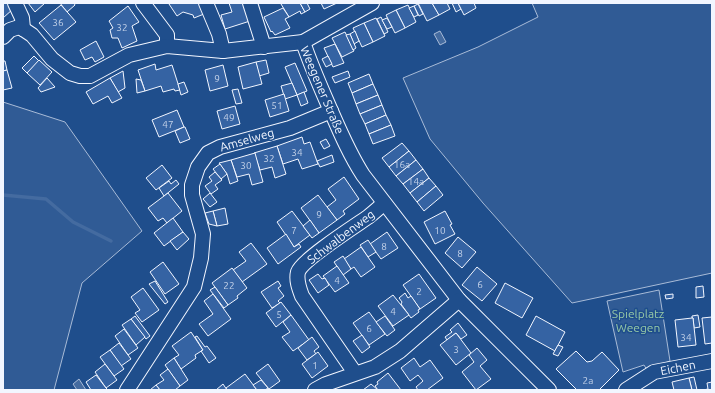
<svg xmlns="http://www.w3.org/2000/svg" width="715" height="393" font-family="Ubuntu,sans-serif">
<rect width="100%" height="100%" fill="#1f4e8c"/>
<g fill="#305b95" stroke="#a8bbd7">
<path d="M532 3H712V273L572 303 483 203 430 139 403 78 478 47 538 17Z"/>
<path d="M3 102 65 122 142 231 82 283 54 390H3Z"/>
<path d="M659 290 670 361 647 370 644 365 623 372 607 301Z"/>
</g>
<g fill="#446ba0" stroke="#a8bbd7">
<path d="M440 31 446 42 440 45 434 34Z"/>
<path d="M79 379 86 390H77L73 384Z"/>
</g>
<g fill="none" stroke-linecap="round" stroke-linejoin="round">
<path stroke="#446ba0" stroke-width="3.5" d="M3 195 46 199 73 222 111 241"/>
</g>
<g fill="#3563a3" stroke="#f2f6ff">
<path d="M3 3H8L13 9 3 18Z"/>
<path d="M28 3H45L35 12Z"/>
<path d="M60 3H74L75 5 67 12Z"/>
<path d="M171 3H200L204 14 194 18 193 15 183 12 177 16 169 4Z"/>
<path d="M229 3H244L250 21 225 29 221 15 232 12Z"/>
<path d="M282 3H300L305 12 301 14 300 11 289 17 281 4Z"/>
<path d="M300 3H307L310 9 305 12Z"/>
<path d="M321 3H337L324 9Z"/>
<path d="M418 3H432L439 15 427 21Z"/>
<path d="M432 3H447L450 9 439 15Z"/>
<path d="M452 3H458L461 9 456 12Z"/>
<path d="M458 3H474L476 8 464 15Z"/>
<path d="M418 4 423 14 419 16 414 6Z"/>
<path d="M61 5 76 22 54 40 39 23Z"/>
<path d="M408 5 416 22 405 28 396 10Z"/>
<path d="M128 6 139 22 132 26 137 41 122 48 118 38H112L110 30 113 28 109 21Z"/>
<path d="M414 6 418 15 414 17 409 8Z"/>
<path d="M283 8 289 17 285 19 290 28 275 35 272 31 271 32 264 17Z"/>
<path d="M396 10 405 28 395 33 386 15Z"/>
<path d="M381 17 388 32 384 34 377 19Z"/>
<path d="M376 18 385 36 373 42 364 23Z"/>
<path d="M387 18 392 27 387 29 382 20Z"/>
<path d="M364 23 373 42 362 47 353 28Z"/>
<path d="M355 31 359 41 354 44 350 34Z"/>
<path d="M345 32 354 51 342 57 332 38Z"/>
<path d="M350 34 356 48 353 50 346 35Z"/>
<path d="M96 41 104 57 95 62 92 57 85 60 80 50Z"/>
<path d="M335 44 344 63 333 67 324 48Z"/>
<path d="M34 56 39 61 27 73 22 68Z"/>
<path d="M328 56 332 64 326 67 322 59Z"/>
<path d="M39 60 52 72 40 85 27 73Z"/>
<path d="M266 60 269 73 259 76 256 62Z"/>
<path d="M3 61H5L7 70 3 71Z"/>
<path d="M256 62 262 84 243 89 238 67Z"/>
<path d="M295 63 307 91 297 95 285 67Z"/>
<path d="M155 64 156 70 172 65 180 90 175 91 174 89 163 92 161 86 145 91 138 70Z"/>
<path d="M223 65 228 86 210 91 205 70Z"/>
<path d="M7 70 12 88 3 90V71Z"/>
<path d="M123 71 125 88 118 92 110 78Z"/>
<path d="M348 71 350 77 335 83 332 77Z"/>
<path d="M369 74 373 84 352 93 348 83Z"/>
<path d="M47 78 55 87 41 92 38 88Z"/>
<path d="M110 78 122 98 112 103 108 96 93 104 86 92Z"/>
<path d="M136 79 141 80 145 91 137 93Z"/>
<path d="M184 82 188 92 181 95 178 84Z"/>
<path d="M292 83 297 95 285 99 281 86Z"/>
<path d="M373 84 378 95 356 104 352 93Z"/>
<path d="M238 89 242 103 236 104 232 90Z"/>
<path d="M304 92 308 103 301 106 297 95Z"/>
<path d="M284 94 289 111 270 117 265 100Z"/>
<path d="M378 95 382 105 360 114 356 104Z"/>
<path d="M382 105 386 115 365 124 360 114Z"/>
<path d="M235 106 240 124 222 129 217 111Z"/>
<path d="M177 110 184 127 159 137 152 120Z"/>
<path d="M386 115 391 125 369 134 365 124Z"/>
<path d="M391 125 395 136 373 144 369 134Z"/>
<path d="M184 127H185L190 139 180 143 175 131Z"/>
<path d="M302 137 304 144 310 142 318 164 302 169 298 159 283 164 277 146Z"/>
<path d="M326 139 330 146 324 149 320 142Z"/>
<path d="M402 143 409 151 389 167 382 158Z"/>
<path d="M277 146 286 174 275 178 272 167 260 170 254 153Z"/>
<path d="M409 151 416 160 396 176 389 167Z"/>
<path d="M255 153 263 182 252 185 249 174 237 177 231 160Z"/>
<path d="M332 155 334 162 320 167 317 161Z"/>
<path d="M231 160 238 181 230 184 227 174 219 163Z"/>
<path d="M416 160 423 169 403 184 396 176Z"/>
<path d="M220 164 227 174 221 179 213 169Z"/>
<path d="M162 165 172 178 156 190 146 178Z"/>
<path d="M423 169 429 178 410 193 403 184Z"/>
<path d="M215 172 222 180 215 185 218 189 211 194 205 186 212 181 209 177Z"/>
<path d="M344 177 359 199 343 211 345 214 337 220 327 207 336 200 328 189Z"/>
<path d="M429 178 436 186 417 202 410 193Z"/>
<path d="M176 180 179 184 164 196 159 188 169 181 171 184Z"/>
<path d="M436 186 443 195 424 211 417 202Z"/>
<path d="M168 193 182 211 167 223 163 218 158 221 148 208Z"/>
<path d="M210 193 217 202 210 207 203 199Z"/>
<path d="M318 195 337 220 319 233 301 208Z"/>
<path d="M225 208 228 224 217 226 213 211Z"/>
<path d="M213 211 217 226 209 224 205 213Z"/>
<path d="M292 211 310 235 294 247 277 222Z"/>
<path d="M445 211 452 224 450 225 455 234 435 244 424 222Z"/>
<path d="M173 218 183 232 164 246 154 233Z"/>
<path d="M310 220 319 233 312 238 303 226Z"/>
<path d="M183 232 189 239 177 250 170 241Z"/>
<path d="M387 232 398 248 381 259 370 244Z"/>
<path d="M286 234 294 247 299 244 301 247 278 264 267 248Z"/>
<path d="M458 237 476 252 462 268 445 253Z"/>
<path d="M368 240 376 252 368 257 360 245Z"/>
<path d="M251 243 267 264 242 282 233 270 246 261 239 252Z"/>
<path d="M361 247 375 267 361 277 354 267 351 269 344 259Z"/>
<path d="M343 256 351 269 343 275 334 262Z"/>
<path d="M163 262 179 284 165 294 150 272Z"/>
<path d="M337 266 349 283 335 292 323 276Z"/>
<path d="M477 267 497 284 482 301 462 285Z"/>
<path d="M232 268 247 288 237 296 238 298 228 305 212 283Z"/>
<path d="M318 274 322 279 325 278 329 285 318 293 309 280Z"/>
<path d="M419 274 436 298 420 309 403 285Z"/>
<path d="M155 281 168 302 165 304 149 284Z"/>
<path d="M278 281 281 286 278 288 284 296 278 301 280 303 272 308 261 292Z"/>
<path d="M505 283 533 298 522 318 495 303Z"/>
<path d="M703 286 704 297 696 298V287Z"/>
<path d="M215 287 228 305 224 308 210 290Z"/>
<path d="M143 288 159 310 142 322 135 313 140 310 131 297Z"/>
<path d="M405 293 408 298 411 296 420 309 418 310 419 312 411 318 401 304 402 302 399 298Z"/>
<path d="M213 294 231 319 208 336 199 324 213 314 204 301Z"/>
<path d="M673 294V298L666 299 665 295Z"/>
<path d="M393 295 409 315 393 326 378 306Z"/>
<path d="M281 302 291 315 276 327 266 313Z"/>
<path d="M369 312 385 334 369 345 353 323Z"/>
<path d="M291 315 309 340 293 351 282 337 290 332 283 322Z"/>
<path d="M698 315 700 327 694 328 693 318H692V316Z"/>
<path d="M135 316 150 336 146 339 131 319Z"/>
<path d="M385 316 395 330 387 336 376 322Z"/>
<path d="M536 316 565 332 555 351 526 335Z"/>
<path d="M712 317V343L705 344 702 318Z"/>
<path d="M692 318H693L696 345 678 347 675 320Z"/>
<path d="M131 319 145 337 136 345 122 325Z"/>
<path d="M458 323 467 335 461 339 456 333 447 340 445 337 452 332 450 330Z"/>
<path d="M124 329 138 348 128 355 115 336Z"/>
<path d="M191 332 203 350 195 355 196 358 181 369 174 358 179 355 172 346Z"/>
<path d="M456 333 471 353 456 365 440 345Z"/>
<path d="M362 335 370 347 362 353 353 341Z"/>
<path d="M197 336 205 347 207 346 216 358 209 363 201 351 203 350 195 337Z"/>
<path d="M312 337 319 347 314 351 316 354 307 360 298 348Z"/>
<path d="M119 343 131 359 121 366 110 350Z"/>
<path d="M558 345 563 347 558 356 553 354Z"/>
<path d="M477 348 487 360 480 366 491 379 476 390 462 372 474 362 469 355Z"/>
<path d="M110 350 124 369 114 376 100 357Z"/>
<path d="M576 351 587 362 592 361 602 352 619 370 599 390H577L556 369Z"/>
<path d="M318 352 328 366 312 378 302 364Z"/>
<path d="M174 358 188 380 180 386 165 365Z"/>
<path d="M414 358 420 367 430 360 443 378 427 390H418L416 387 423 381 418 375 410 381 401 368Z"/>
<path d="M105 364 117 380 106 388 95 372Z"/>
<path d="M268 364 280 381 269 389 256 373Z"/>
<path d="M168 369 180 386 175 390H160L156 385 164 380 160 375Z"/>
<path d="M388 373 401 390H378L375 386 378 384 377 382Z"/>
<path d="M245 374 257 390H227L226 388Z"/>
<path d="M96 375 106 388 108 390H91L86 382Z"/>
<path d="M694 377 697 390H692L689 378Z"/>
<path d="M689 378 692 390H674L672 382Z"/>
<path d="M261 380 268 388 265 390H257L253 385Z"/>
<path d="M712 382V390H703L708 389 707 383Z"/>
<path d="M223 384 227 390H216Z"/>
<path d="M371 384 378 390H363Z"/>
<path d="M156 385 160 390H150Z"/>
</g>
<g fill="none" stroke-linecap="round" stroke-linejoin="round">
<g stroke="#f2f6ff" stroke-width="16">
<g id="minor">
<path d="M15 3 22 18 23 29"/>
<path d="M143 3 167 35V46"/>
<path d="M206 3 219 34 223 51"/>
<path d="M250 3 264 47"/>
<path d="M3 37 10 30 19 27 23 29 32 35 52 59 70 73 80 76H90L129 55 167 46 223 51 303 42 372 3"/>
<path d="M303 42C311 66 321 88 331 111 341 134 350 155 363 175L459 300 549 390"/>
<path d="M355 373 302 296C299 288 296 280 298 272 302 260 355 226 368 217 373 213 379 208 384 203"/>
<path d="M127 390 194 287 201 258 203 234 192 195V185L198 167 208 153 220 147 290 128 331 111"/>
<path d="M315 390 326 384 375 367 400 351 459 300"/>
<path d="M626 390 654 372 712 361"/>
</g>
</g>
<use href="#minor" stroke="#1f4e8c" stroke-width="14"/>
</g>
<g text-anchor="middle" stroke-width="3" stroke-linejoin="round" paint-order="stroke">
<g font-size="10" fill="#c3d1e8">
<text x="58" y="26">36</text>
<text x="122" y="31">32</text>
<text x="217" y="82">9</text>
<text x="277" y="109">51</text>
<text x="229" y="121">49</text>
<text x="168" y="128">47</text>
<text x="297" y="156">34</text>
<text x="269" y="162">32</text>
<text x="402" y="168">16a</text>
<text x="246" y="169">30</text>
<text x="416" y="185">14a</text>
<text x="319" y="218">9</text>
<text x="294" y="234">7</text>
<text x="440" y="234">10</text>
<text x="384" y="250">8</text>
<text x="460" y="257">8</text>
<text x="337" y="284">4</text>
<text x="480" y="288">6</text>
<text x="229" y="289">22</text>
<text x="419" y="295">2</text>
<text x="393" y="315">4</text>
<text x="279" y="318">5</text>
<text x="369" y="332">6</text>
<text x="686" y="341">34</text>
<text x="456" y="353">3</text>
<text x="315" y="369">1</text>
<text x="588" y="384">2a</text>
</g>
<g font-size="12" fill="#f2f6ff" stroke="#1f4e8c">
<text transform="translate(322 90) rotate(67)" y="4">Weegener Straße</text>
<text transform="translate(247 140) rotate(-16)" y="4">Amselweg</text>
<text transform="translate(341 237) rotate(-37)" y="4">Schwalbenweg</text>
<text transform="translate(678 368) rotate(-11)" y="4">Eichen</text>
</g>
<g font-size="12" fill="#97c8a6" stroke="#1f4e8c">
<text x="638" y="318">Spielplatz<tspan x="638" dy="14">Weegen</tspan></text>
</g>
</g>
<rect width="715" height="393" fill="none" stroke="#f2f6ff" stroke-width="8"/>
</svg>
